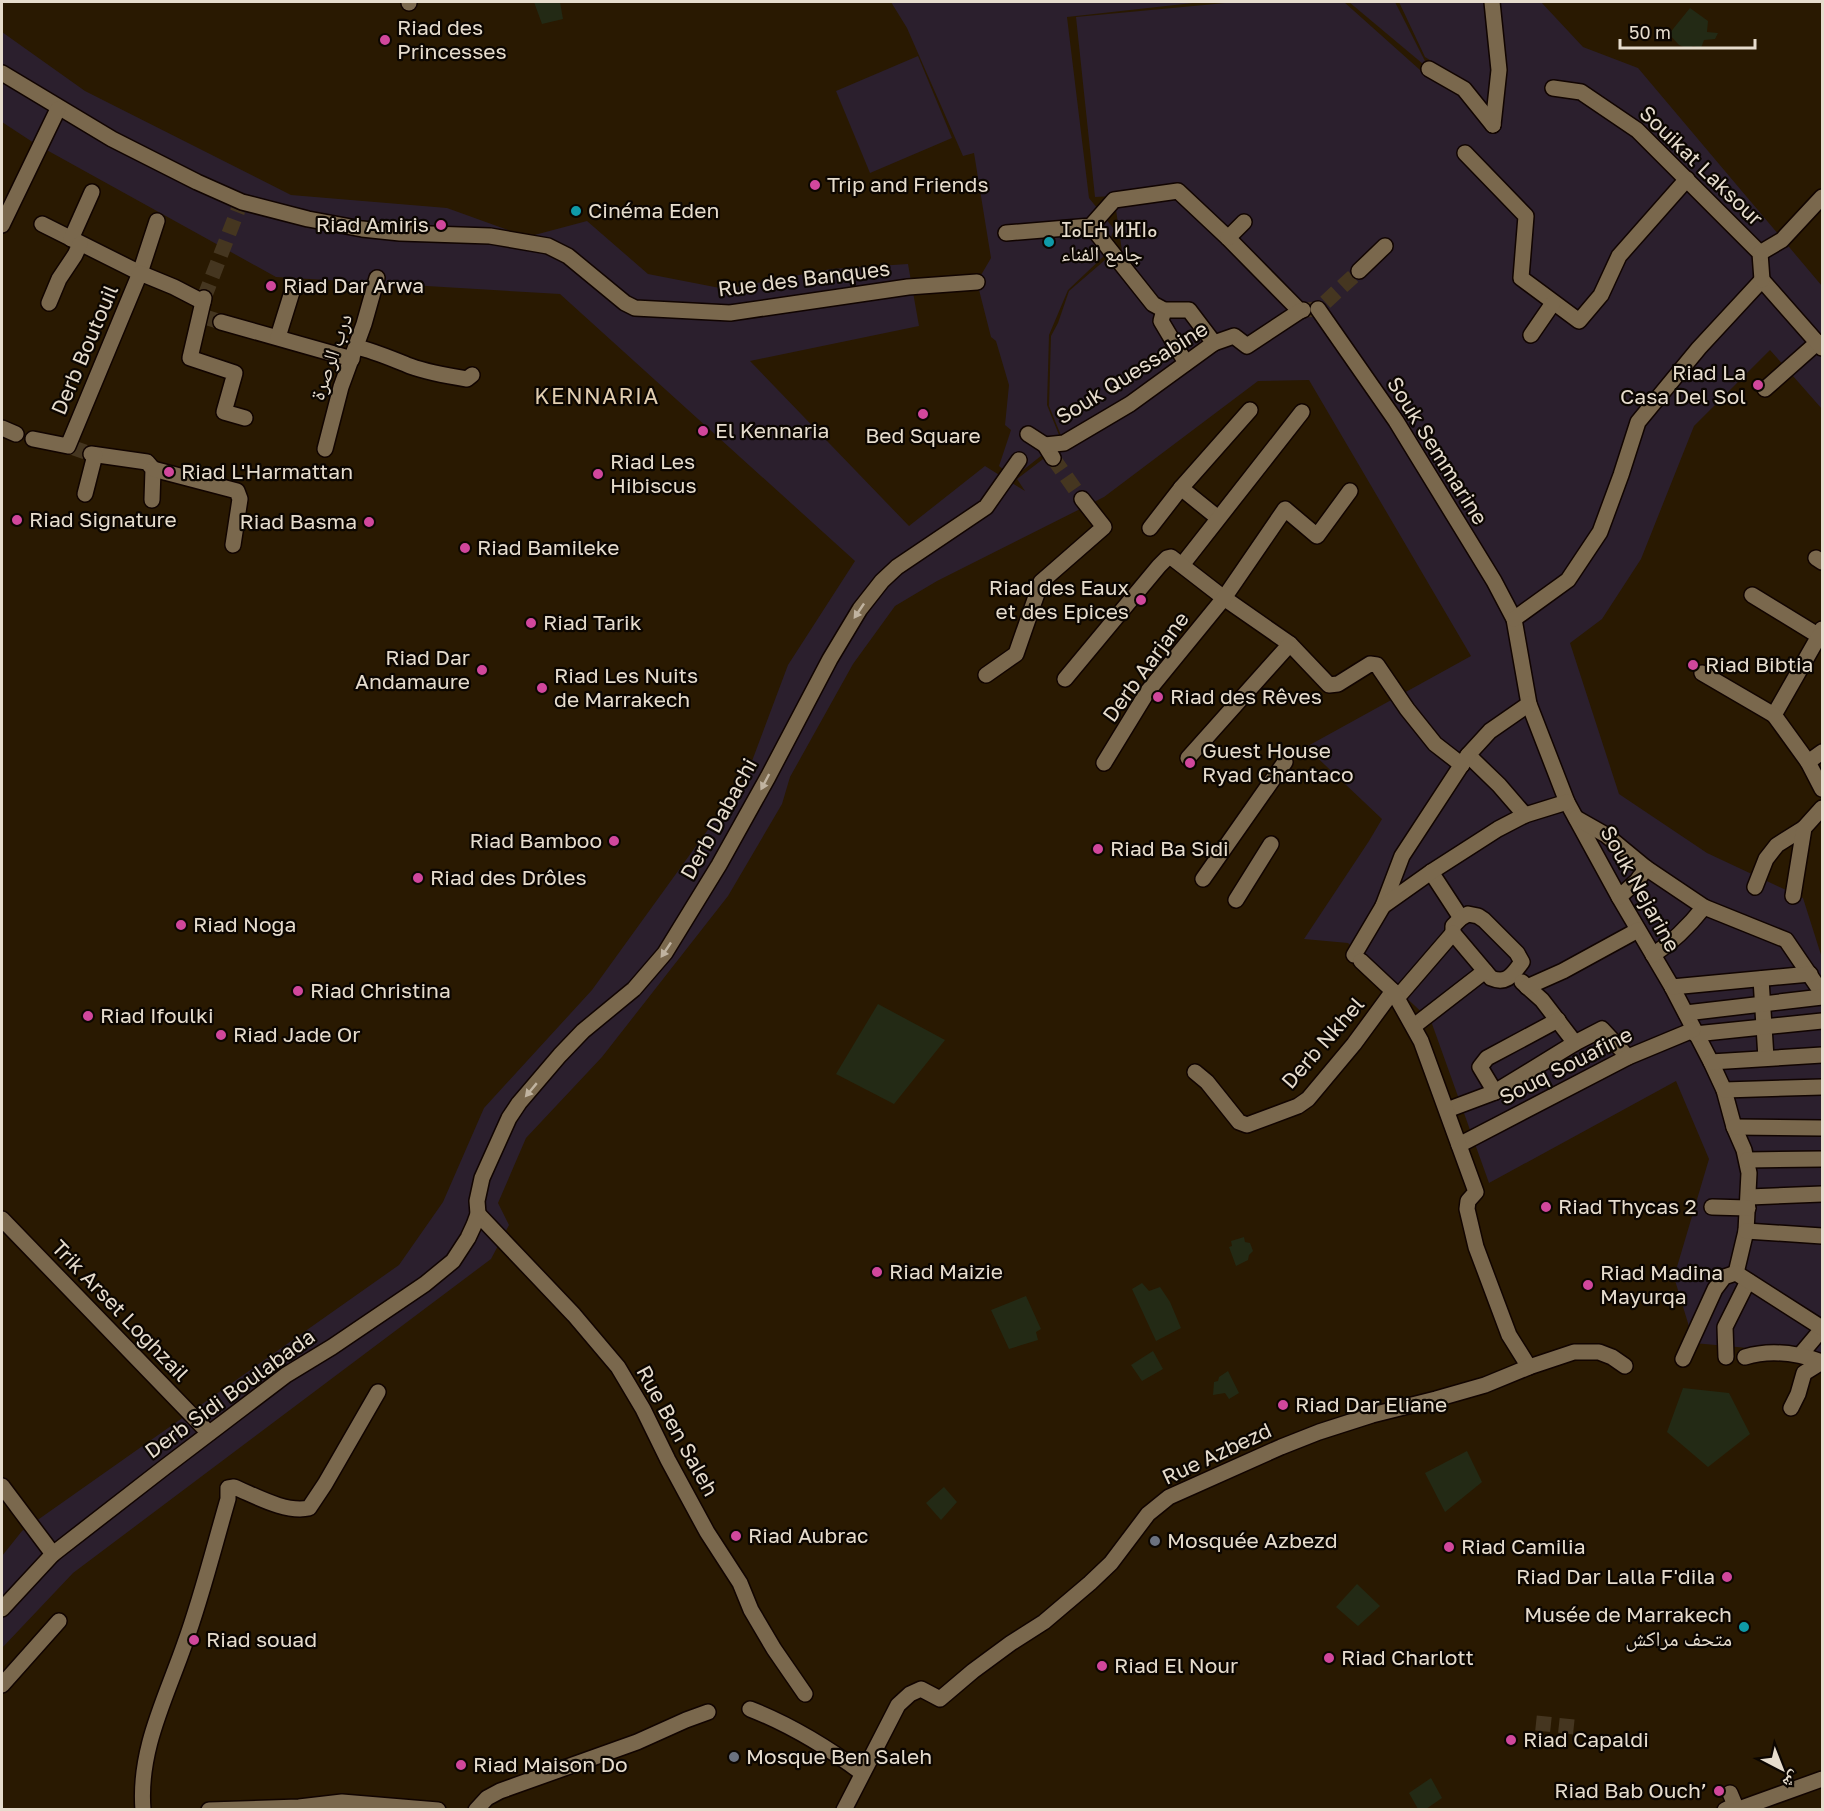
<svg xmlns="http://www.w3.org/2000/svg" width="1824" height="1811" font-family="'Golos Text','Noto Naskh Arabic','Noto Sans Tifinagh',sans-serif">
<rect width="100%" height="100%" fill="#291901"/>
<g fill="#2b1f2d">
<path d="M891 2H1202L1067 17 1089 198 1114 229 1105 255 1068 290 1049 335 1047 405 1061 440 1013 478 999 466 1011 430 1005 425 1009 385 996 341 991 337 977 282 991 258 974 153 963 156 907 28Z"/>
<path d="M1236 2H1344L1429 78 1433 62 1425 57 1399 2H1541L1583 47 1638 68 1822 286V409L1770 350 1694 426 1641 559 1602 619 1570 643 1619 794 1707 853 1803 898 1822 958V1355L1694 1343 1674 1277 1709 1159 1676 1081 1489 1183 1431 1021 1364 958 1354 955 1349 948 1350 945 1348 943 1304 939 1369 841 1382 819 1306 747 1471 656 1309 380 1258 381 1104 497 937 581 895 606 853 664 790 777 782 804 728 896 602 1057 526 1138 498 1203 509 1225 491 1259 73 1573 2 1648V1556L22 1531 399 1265 443 1202 484 1108 592 990 746 777 788 665 855 561 560 294 276 277 34 143 2 122V32L85 91 291 195 447 208 527 237 587 221 648 274 725 289 831 269 908 264 919 326 750 361 909 526 985 466 1025 491 1017 479 1064 443 1049 406 1051 336 1058 323 1069 291 1105 260 1120 261 1123 258 1114 196 1095 197 1076 17Z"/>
<path d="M1349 2H1395L1429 69Z"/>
<path d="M918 56 952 138 870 173 836 91Z"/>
</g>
<g fill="#232a15">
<path d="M534 2H560L563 19 542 24Z"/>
<path d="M1690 8 1708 21 1707 32 1718 33 1715 39 1704 40 1701 48 1693 46 1689 49 1679 45 1669 34Z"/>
<path d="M878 1004 945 1040 894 1104 836 1074Z"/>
<path d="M1244 1237 1245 1242 1250 1243 1253 1251 1249 1255 1248 1260 1236 1266 1229 1247 1232 1246 1231 1241Z"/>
<path d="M1142 1283 1149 1291 1160 1287 1170 1302 1181 1328 1156 1341 1132 1289Z"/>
<path d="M1026 1296 1041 1329 1036 1332 1038 1340 1009 1349 991 1310Z"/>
<path d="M1153 1351 1163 1369 1142 1381 1131 1365Z"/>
<path d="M1228 1371 1239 1393 1229 1399 1225 1393 1213 1395 1214 1382 1218 1381 1219 1377Z"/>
<path d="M1683 1388 1729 1393 1750 1434 1708 1467 1667 1432Z"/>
<path d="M1467 1451 1482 1482 1445 1512 1425 1473Z"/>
<path d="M944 1487 957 1502 941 1520 926 1503Z"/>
<path d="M1357 1584 1380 1606 1358 1626 1336 1607Z"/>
<path d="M1431 1778 1442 1798 1426 1809H1418L1409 1793Z"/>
</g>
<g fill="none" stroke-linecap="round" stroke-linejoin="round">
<g stroke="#453620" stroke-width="15" stroke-dasharray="15 8" stroke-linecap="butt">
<path d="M1305 310 1318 309 1359 271"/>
<path d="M1053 458 1082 499"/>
<path d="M1536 1723 1574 1727"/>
</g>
<g stroke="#453620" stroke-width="15" stroke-dasharray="15 8" stroke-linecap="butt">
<path d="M204 298 238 210"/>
<path d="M205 317 221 322"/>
<path d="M71 447 91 454"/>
</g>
<g stroke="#110400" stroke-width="18">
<g id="pedestrian">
<path d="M409 2V3"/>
<path d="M1492 2 1499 70 1493 125"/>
<path d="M1429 69 1464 89 1493 125"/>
<path d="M1465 153 1526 216 1521 278 1579 321 1601 295 1619 256 1687 179"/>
<path d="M1091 226 1153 304 1164 310H1189L1214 343"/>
<path d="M1006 233 1091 226 1114 200 1178 191 1228 238 1300 311 1303 310"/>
<path d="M1228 238 1244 222"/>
<path d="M1359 271 1385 246"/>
<path d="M1318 309 1396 421 1494 581 1514 619 1529 704 1567 802 1619 897 1672 987 1711 1062 1724 1090 1734 1127 1744 1150 1749 1173 1746 1231 1736 1273"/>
<path d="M1164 310 1161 321 1186 363"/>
<path d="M1531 335 1553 303"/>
<path d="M1765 389 1818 342"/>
<path d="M1028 434 1045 445 1053 458"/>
<path d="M1045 445 1064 443 1130 404 1214 343 1234 336 1247 346 1300 311"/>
<path d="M1181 488 1218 518"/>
<path d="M1150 528 1181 488 1250 410"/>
<path d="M1182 565 1302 412"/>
<path d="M1514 619 1568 580 1600 532 1621 475 1638 422 1699 348 1762 280 1822 348"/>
<path d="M986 675 1016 654 1041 582 1104 527 1082 499"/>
<path d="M1065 679 1159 566 1167 558 1171 557 1224 598 1290 644 1329 685 1338 684 1370 664 1377 665 1407 709 1435 744 1462 765"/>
<path d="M1188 758 1290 644"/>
<path d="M1808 762 1822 789"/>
<path d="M1104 763 1148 691 1224 598 1285 509 1317 536 1350 491"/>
<path d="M1525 815 1499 785 1468 755 1490 731 1529 704"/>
<path d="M1576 818 1606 835 1646 868 1704 907 1786 940 1822 993"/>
<path d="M1431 872 1461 918"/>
<path d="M1203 879 1285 762"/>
<path d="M1755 887 1766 859 1777 845 1804 828"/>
<path d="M1793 896 1804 828 1822 808"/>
<path d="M1619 897 1637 881 1646 868"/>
<path d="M1236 900 1271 844"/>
<path d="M1383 906 1402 856 1468 755"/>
<path d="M1468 914 1478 916 1484 920 1517 953 1522 962C1513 974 1507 985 1491 978L1453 933V926L1461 918Z"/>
<path d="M1354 955 1383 906 1431 872 1498 829 1525 815 1567 802"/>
<path d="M1653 955C1673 942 1689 926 1704 907"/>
<path d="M1761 979 1766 1058"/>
<path d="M1522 982 1542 1000 1575 1043"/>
<path d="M1527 987 1563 971 1638 930"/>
<path d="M1672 987 1810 974"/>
<path d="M1397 998 1453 933"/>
<path d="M1686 1013 1822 997"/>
<path d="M1414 1026 1485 971"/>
<path d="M1695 1034 1822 1021"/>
<path d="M1711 1062 1822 1055"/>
<path d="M1195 1072 1207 1082 1239 1122 1247 1125 1298 1106 1308 1099 1354 1044 1393 991"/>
<path d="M1724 1090 1822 1087"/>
<path d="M1495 1092 1480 1067 1487 1058 1558 1020"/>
<path d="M1447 1110 1495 1092 1575 1043 1602 1029 1628 1057"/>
<path d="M1734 1127 1822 1128"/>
<path d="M1459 1145 1628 1057 1693 1030"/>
<path d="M1747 1160 1822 1159"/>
<path d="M1749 1197 1822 1194"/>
<path d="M1712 1207 1748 1208"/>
<path d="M1746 1231 1822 1236"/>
<path d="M1801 1354 1822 1329"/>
<path d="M1726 1357 1725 1327 1748 1281"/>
<path d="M1745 1357C1771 1349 1797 1353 1822 1362"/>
<path d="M1683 1359 1715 1289 1724 1277 1736 1273 1822 1328"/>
<path d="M1791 1408 1798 1394 1804 1373 1822 1362"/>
<path d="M1725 1810 1735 1805 1730 1793"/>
</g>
</g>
<g stroke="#110400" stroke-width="18">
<g id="minor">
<path d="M2 73 112 139 197 182 242 202 308 219 362 229 400 233 490 236 548 246 568 256 625 303 635 308 730 313 908 287 977 282"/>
<path d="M1553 88 1581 92 1637 130 1760 253 1762 280"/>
<path d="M42 224 140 273 157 221"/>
<path d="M2 225 58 109"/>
<path d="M71 239 92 192"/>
<path d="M1760 253 1782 240 1822 197"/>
<path d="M203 302 190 358 235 373 224 412 245 418"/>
<path d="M49 303 59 279 75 255 80 244"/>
<path d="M221 322 352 359"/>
<path d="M278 337 292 292"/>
<path d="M356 347C375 351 392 359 410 366 429 373 448 376 467 379L472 375"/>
<path d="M2 428 16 434"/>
<path d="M33 439 68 446 140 273 174 287 203 302 204 298"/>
<path d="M325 449 341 387 364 324 377 278"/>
<path d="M91 454 147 462 153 469 152 500"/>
<path d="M153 469 237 491 240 499 233 545"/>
<path d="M85 494 95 455"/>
<path d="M1816 558 1822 562"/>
<path d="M1752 595 1819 636 1822 629"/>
<path d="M1702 673 1774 715 1819 636"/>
<path d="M1774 715 1808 762 1822 752"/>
<path d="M1361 961 1393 991 1421 1041 1476 1192 1468 1201 1467 1209 1476 1247 1509 1335 1529 1367"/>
<path d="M478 1214 574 1315 618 1367 643 1409 668 1460 707 1532 740 1583 751 1610 774 1649 805 1694"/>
<path d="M2 1219 209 1433"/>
<path d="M2 1486 53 1554"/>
<path d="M2 1609 53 1554 165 1467 286 1375 332 1347 425 1284 453 1261 468 1238 474 1225 478 1214 477 1201 482 1178 509 1118 519 1103 560 1055 583 1031 634 989 665 953 719 865 768 777 830 659 860 609 882 581 897 567 986 507 1019 460"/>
<path d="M2 1685 59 1621"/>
<path d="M750 1709C791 1725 827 1747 862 1773"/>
<path d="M143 1810C138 1750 166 1698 185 1643 202 1596 214 1547 228 1499V1488L234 1487C256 1496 285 1513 309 1508L325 1484 378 1392"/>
<path d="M209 1810 299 1807 342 1802 438 1810"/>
<path d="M476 1810 487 1798 500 1791 637 1742 686 1720 708 1712"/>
<path d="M844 1810 898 1705 910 1694 921 1689 940 1699 973 1671 1011 1643 1044 1622 1090 1583 1111 1563 1148 1514 1169 1497 1281 1447 1319 1432 1372 1415 1436 1399 1485 1385 1529 1367 1574 1352H1599L1612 1357 1625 1366"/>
<path d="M1736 1810 1822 1779"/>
</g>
</g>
<use href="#pedestrian" stroke="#7a684d" stroke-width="15"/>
<use href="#minor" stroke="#7a684d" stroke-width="15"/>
</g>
<defs><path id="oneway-solid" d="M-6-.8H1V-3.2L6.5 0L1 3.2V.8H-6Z" transform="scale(1.5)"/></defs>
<g fill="#c0b3a0">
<use href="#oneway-solid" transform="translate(859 611) rotate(124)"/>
<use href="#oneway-solid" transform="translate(765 782) rotate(118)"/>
<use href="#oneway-solid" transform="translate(666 950) rotate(124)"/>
<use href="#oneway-solid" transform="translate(531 1090) rotate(130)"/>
</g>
<g fill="#d1479c" stroke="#0c0601" stroke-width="2">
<circle cx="385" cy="40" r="6"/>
<circle cx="815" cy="185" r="6"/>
<circle cx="441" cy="225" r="6"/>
<circle cx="271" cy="286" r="6"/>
<circle cx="1758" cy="385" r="6"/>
<circle cx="923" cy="414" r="6"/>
<circle cx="703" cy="431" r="6"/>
<circle cx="169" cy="472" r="6"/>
<circle cx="598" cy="474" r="6"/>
<circle cx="17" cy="520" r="6"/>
<circle cx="369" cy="522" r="6"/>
<circle cx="465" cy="548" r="6"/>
<circle cx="1141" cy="600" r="6"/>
<circle cx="531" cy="623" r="6"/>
<circle cx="1693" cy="665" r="6"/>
<circle cx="482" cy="670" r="6"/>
<circle cx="542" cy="688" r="6"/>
<circle cx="1158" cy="697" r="6"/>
<circle cx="1190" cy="763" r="6"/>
<circle cx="614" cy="841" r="6"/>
<circle cx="1098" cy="849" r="6"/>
<circle cx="418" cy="878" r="6"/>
<circle cx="181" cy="925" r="6"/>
<circle cx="298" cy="991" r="6"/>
<circle cx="88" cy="1016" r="6"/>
<circle cx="221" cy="1035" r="6"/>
<circle cx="1546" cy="1207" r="6"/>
<circle cx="877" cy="1272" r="6"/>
<circle cx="1588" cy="1285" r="6"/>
<circle cx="1283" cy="1405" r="6"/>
<circle cx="736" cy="1536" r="6"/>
<circle cx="1449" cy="1547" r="6"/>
<circle cx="1727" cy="1577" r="6"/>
<circle cx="194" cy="1640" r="6"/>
<circle cx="1329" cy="1658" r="6"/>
<circle cx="1102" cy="1666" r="6"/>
<circle cx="1511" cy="1740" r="6"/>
<circle cx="461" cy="1765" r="6"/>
<circle cx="1719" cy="1791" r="6"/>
</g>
<g fill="#0f9aa8" stroke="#0c0601" stroke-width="2">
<circle cx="576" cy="211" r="6"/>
<circle cx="1049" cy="242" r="6"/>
<circle cx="1744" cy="1627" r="6"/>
</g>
<g fill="#6b7280" stroke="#0c0601" stroke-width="2">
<circle cx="1155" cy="1541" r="6"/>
<circle cx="734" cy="1757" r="6"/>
</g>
<g text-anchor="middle" stroke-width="4.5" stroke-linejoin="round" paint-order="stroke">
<g font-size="21" fill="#e6dccd" stroke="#0c0601" text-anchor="start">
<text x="397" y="35">Riad des<tspan x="397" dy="24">Princesses</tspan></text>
<text x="827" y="192">Trip and Friends</text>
<text x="588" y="218">Cinéma Eden</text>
<text x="429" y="232" text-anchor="end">Riad Amiris</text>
<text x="1061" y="237">ⵊⴰⵎⵄ ⵍⴼⵏⴰ<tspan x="1061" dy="24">جامع الفناء</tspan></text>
<text x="283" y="293">Riad Dar Arwa</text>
<text x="1746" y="380" text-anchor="end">Riad La<tspan x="1746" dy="24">Casa Del Sol</tspan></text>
<text x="715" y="438">El Kennaria</text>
<text x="923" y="443" text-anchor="middle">Bed Square</text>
<text x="610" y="469">Riad Les<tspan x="610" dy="24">Hibiscus</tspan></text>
<text x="181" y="479">Riad L'Harmattan</text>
<text x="29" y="527">Riad Signature</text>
<text x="357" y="529" text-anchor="end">Riad Basma</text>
<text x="477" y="555">Riad Bamileke</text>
<text x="1129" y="595" text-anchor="end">Riad des Eaux<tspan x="1129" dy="24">et des Epices</tspan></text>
<text x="543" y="630">Riad Tarik</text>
<text x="470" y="665" text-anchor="end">Riad Dar<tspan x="470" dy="24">Andamaure</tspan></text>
<text x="1705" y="672">Riad Bibtia</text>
<text x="554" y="683">Riad Les Nuits<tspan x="554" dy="24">de Marrakech</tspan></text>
<text x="1170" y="704">Riad des Rêves</text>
<text x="1202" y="758">Guest House<tspan x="1202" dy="24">Ryad Chantaco</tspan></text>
<text x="602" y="848" text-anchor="end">Riad Bamboo</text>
<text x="1110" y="856">Riad Ba Sidi</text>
<text x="430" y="885">Riad des Drôles</text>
<text x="193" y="932">Riad Noga</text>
<text x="310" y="998">Riad Christina</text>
<text x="100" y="1023">Riad Ifoulki</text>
<text x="233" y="1042">Riad Jade Or</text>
<text x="1558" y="1214">Riad Thycas 2</text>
<text x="889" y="1279">Riad Maizie</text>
<text x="1600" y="1280">Riad Madina<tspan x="1600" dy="24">Mayurqa</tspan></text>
<text x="1295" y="1412">Riad Dar Eliane</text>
<text x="748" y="1543">Riad Aubrac</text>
<text x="1167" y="1548">Mosquée Azbezd</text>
<text x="1461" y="1554">Riad Camilia</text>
<text x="1715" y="1584" text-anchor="end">Riad Dar Lalla F'dila</text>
<text x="1732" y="1622" text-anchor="end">Musée de Marrakech<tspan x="1732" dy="24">متحف مراكش</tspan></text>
<text x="206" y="1647">Riad souad</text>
<text x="1341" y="1665">Riad Charlott</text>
<text x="1114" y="1673">Riad El Nour</text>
<text x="1523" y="1747">Riad Capaldi</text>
<text x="746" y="1764">Mosque Ben Saleh</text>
<text x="473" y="1772">Riad Maison Do</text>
<text x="1707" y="1798" text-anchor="end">Riad Bab Ouch’</text>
</g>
<g font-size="21" fill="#e6dccd" stroke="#0c0601">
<text transform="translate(1701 166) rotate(44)" y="7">Souikat Laksour</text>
<text transform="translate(804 279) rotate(-7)" y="7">Rue des Banques</text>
<text transform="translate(85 350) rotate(-67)" y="7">Derb Boutouil</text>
<text transform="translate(331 357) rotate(-71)" y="7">درب الرصرة</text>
<text transform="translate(1132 373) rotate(-32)" y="7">Souk Quessabine</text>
<text transform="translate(1437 451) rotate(58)" y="7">Souk Semmarine</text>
<text transform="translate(1146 667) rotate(-54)" y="7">Derb Aarjane</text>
<text transform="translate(719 819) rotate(-61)" y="7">Derb Dabachi</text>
<text transform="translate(1640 889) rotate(61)" y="7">Souk Nejarine</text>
<text transform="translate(1323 1043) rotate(-49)" y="7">Derb Nkhel</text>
<text transform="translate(1566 1066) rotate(-27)" y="7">Souq Souafine</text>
<text transform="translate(120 1311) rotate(46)" y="7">Trik Arset Loghzail</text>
<text transform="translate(230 1394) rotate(-36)" y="7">Derb Sidi Boulabada</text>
<text transform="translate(677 1431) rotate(61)" y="7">Rue Ben Saleh</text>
<text transform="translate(1217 1454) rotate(-25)" y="7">Rue Azbezd</text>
</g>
<g font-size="22" letter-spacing="1.5" fill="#e2ceb0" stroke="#0c0601">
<text x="597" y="404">KENNARIA</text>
</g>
</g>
<rect width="1824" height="1811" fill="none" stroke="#e6dccd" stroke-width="6"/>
<g transform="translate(1782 1769) rotate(138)" stroke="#0c0601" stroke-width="4.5" paint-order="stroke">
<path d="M0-4.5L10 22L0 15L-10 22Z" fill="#e6dccd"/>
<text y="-9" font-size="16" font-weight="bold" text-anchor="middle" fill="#e6dccd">ش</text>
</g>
<path d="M1620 39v9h135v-9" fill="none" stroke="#e6dccd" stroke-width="3"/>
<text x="1629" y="39" font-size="18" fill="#e6dccd" stroke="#0c0601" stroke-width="4.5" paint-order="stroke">50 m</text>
</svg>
